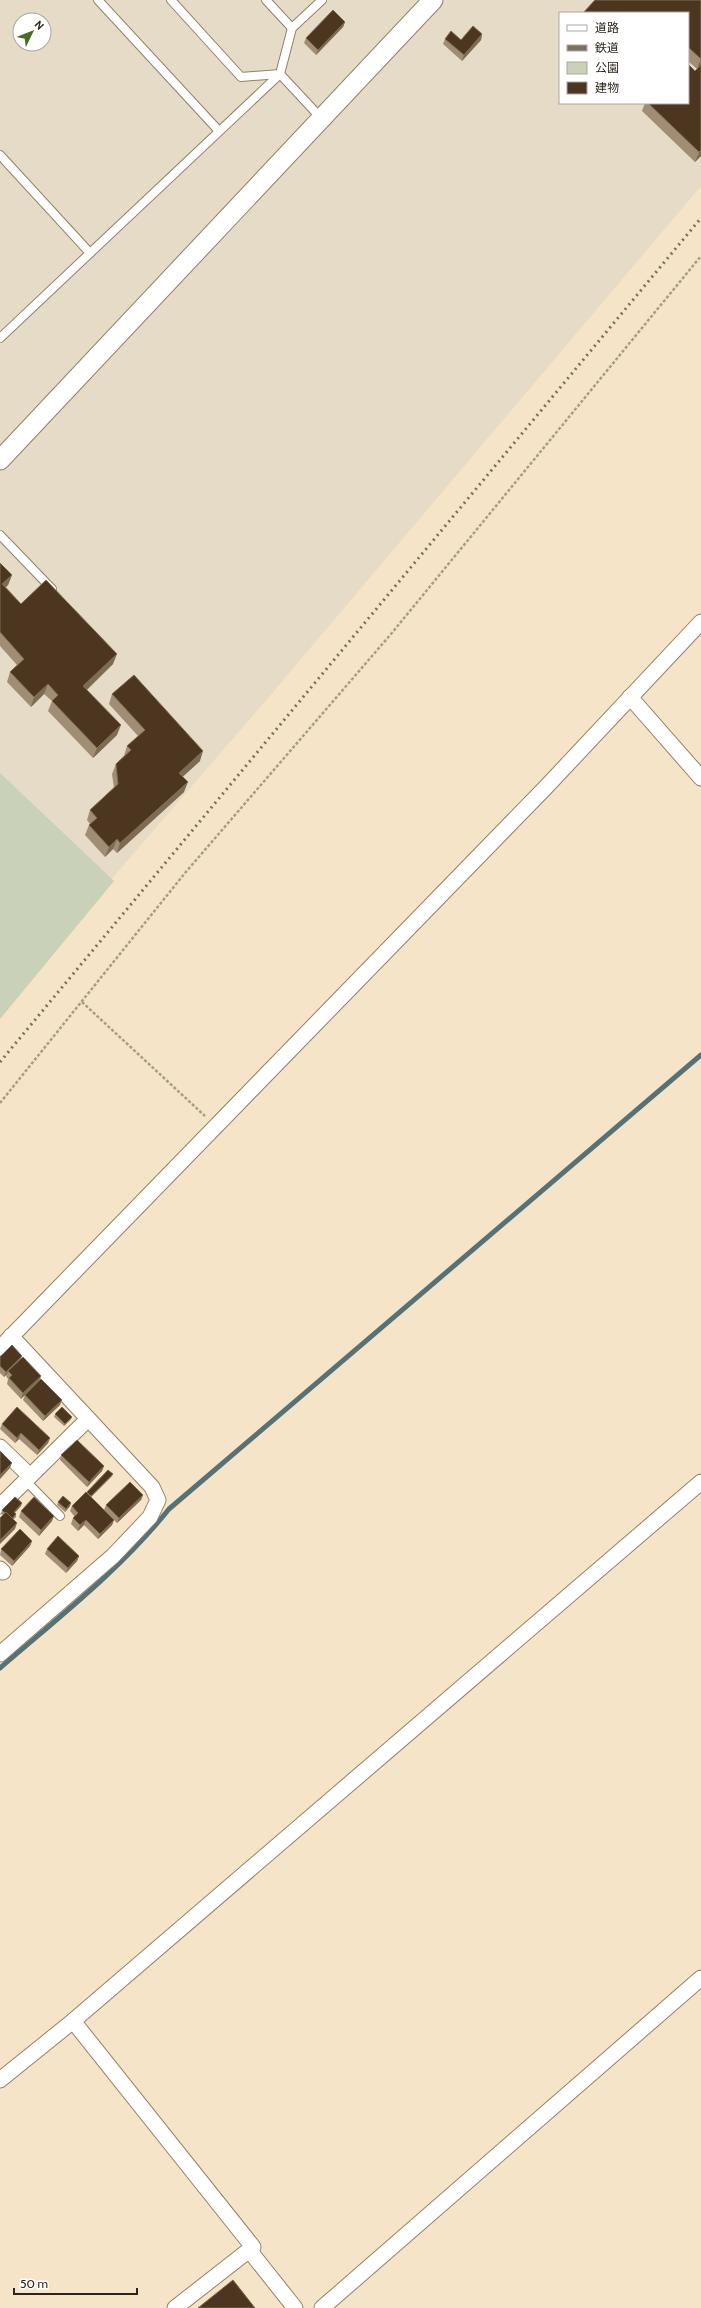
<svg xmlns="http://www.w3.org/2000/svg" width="701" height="2308" font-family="Cabin,'Noto Sans JP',sans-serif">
<rect width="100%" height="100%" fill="#f5e4c8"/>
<path fill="#e5dbc6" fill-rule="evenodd" d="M0 0H701V186L268 698 0 1008ZM560 13H688V103H560ZM20 20H44V44H20Z"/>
<path fill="#c9d1b8" d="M0 773 114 881 0 1019Z"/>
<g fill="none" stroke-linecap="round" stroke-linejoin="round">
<path stroke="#577276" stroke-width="5" d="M0 1668C59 1617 120 1570 169 1509L701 1055"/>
<g stroke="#918167" stroke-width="10">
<g id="service">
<path d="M98 0 219 131"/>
<path d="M171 0 241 77 280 74"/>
<path d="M266 0 292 28"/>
<path d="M321 118 280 74 292 28 322 0"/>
<path d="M0 155 90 253"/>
<path d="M0 338 280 74"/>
<path d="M0 535 52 589"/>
<path d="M26 1481 60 1516"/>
</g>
</g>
<g stroke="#918167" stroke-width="17">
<g id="minor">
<path d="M630 697 701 778"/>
<path d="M0 1348 547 786 701 622"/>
<path d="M0 1447 30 1476"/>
<path d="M0 1506 88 1419"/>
<path d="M0 1569 3 1572"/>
<path d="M0 1654 113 1556 150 1517 158 1500 152 1487 11 1336"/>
<path d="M0 2080 73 2021"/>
<path d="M249 2250 295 2308"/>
<path d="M175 2308 253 2247 73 2021 701 1482"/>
<path d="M322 2308 701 1978"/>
</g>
</g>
<g stroke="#918167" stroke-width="21">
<path id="tertiary" d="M0 460 433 0"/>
</g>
<g stroke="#a99c87" stroke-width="2.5" stroke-dasharray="3 2" stroke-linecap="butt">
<path d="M82 1002 205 1116"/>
<path d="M0 1103 185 873 391 634 701 256"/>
</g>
<use href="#service" stroke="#fff" stroke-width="8"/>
<use href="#minor" stroke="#fff" stroke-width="15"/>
<use href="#tertiary" stroke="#fff" stroke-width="19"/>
<path stroke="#7b705f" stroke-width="3" stroke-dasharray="2 4" stroke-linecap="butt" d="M0 1062 701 218"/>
</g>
<g fill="#a18d74">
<path d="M701 0V156L695 162 642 111 645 103H688L695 71 697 69 688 61V13Z"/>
<path d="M345 22 343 27 316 55 304 43 306 38Z"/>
<path d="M482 34 481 40 462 61 443 44 445 39 461 40Z"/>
<path d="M0 563 12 575 8 585 6 587 21 604 113 664 87 690 117 735 93 758 48 711 52 701 44 694 31 707 7 682 10 672 17 665 0 646Z"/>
<path d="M112 694 200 761 183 776 184 792 117 853 113 849 105 857 85 835 89 825 90 824 87 820 90 810 114 788 112 774 116 764 124 756 127 746 138 736 109 704Z"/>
<path d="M0 1357 21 1359 41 1376 39 1381 60 1405 43 1421 23 1400 25 1395 21 1399 7 1384 8 1379 6 1376 7 1374 4 1377 0 1373Z"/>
<path d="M55 1414 71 1419 64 1426 54 1417Z"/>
<path d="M2 1424 50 1438 48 1443 37 1455 19 1439 15 1443 0 1429Z"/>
<path d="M61 1455 104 1466 102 1471 87 1487 60 1460Z"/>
<path d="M112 1476 91 1497 109 1515 104 1510 106 1505 143 1495 141 1500 117 1523 114 1520 112 1525 98 1539 84 1525 78 1531 71 1524 73 1518 75 1517 70 1511 72 1506 87 1493V1492Z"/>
<path d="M58 1502 70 1506 65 1512 57 1505Z"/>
<path d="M21 1506 15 1513 16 1514V1517L13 1520 15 1529 1 1513 2 1510Z"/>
<path d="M21 1511 52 1521 39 1536 19 1517Z"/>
<path d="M32 1541 30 1546 12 1566 0 1555 1 1549Z"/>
<path d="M47 1549 79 1556 77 1561 66 1573 45 1554Z"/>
</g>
<g fill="#7f6a52">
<path d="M345 22 343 27 316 55 318 50Z"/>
<path d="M482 34 481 40 462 61 464 55Z"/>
<path d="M701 59V65L697 69Z"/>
<path d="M701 150V156L695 162 699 152Z"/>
<path d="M12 575 8 585 0 592 2 584Z"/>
<path d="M117 654 113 664 80 696 83 686Z"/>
<path d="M48 684 44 694 31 707 34 697Z"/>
<path d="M121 725 117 735 93 758 97 748Z"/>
<path d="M203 751 200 761 176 783 179 773Z"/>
<path d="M188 782 184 792 117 853 120 843Z"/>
<path d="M117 839 113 849 105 857 109 847Z"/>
<path d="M22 1356 20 1361 8 1371 7 1374 4 1377 6 1372Z"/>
<path d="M41 1376 39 1381 21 1399 23 1393Z"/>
<path d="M62 1400 60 1405 43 1421 45 1416Z"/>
<path d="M72 1417 71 1419 64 1426 65 1424Z"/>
<path d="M21 1433 19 1439 15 1443 17 1438Z"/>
<path d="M50 1438 48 1443 37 1455 39 1450Z"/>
<path d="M12 1463 10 1468 0 1479V1475Z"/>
<path d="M104 1466 102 1471 87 1487 89 1482Z"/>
<path d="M113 1474 112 1476 90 1498 91 1496Z"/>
<path d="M143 1495 141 1500 117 1523 119 1518Z"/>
<path d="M22 1503 21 1506 13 1514 14 1512Z"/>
<path d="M71 1503 70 1506 65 1512 66 1509Z"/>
<path d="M54 1516 52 1521 39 1536 41 1530Z"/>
<path d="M86 1520 84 1525 78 1531 80 1525Z"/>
<path d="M114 1520 112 1525 98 1539 100 1534Z"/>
<path d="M17 1523 15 1529 0 1544V1540Z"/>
<path d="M32 1541 30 1546 12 1566 14 1561Z"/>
<path d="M79 1556 77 1561 66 1573 68 1568Z"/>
</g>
<g fill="#4d361f" stroke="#7f6a52">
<path d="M595 0H701V59L688 47V13H583Z"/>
<path d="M333 10 345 22 318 50 306 38Z"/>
<path d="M473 26 482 34 464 55 445 39 451 31 461 40Z"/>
<path d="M688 64 695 71 701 65V150L699 152 648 103H688Z"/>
<path d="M0 563 12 575 2 584 21 604 46 580 117 654 83 686 121 725 97 748 52 701 58 695 48 684 34 697 10 672 24 659 0 632Z"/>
<path d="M134 675 203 751 179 773 188 782 120 843 117 839 109 847 89 825 97 818 90 810 118 784 116 764 131 750 127 746 145 730 112 694Z"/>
<path d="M12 1345 22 1356 6 1372 0 1366V1357Z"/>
<path d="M23 1357 41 1376 23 1393 9 1378 12 1375 8 1371Z"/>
<path d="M41 1379 62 1400 45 1416 25 1395Z"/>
<path d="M17 1407 50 1438 39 1450 21 1433 17 1438 2 1424Z"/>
<path d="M62 1407 72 1417 65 1424 55 1414Z"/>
<path d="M77 1440 104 1466 89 1482 61 1455Z"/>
<path d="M0 1451 12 1463 0 1475Z"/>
<path d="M108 1470 113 1474 91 1496 87 1492Z"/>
<path d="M130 1482 143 1495 119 1518 106 1505Z"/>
<path d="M86 1492 114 1520 100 1534 86 1520 80 1525 73 1518 78 1513 72 1506Z"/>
<path d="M63 1496 71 1503 66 1509 58 1502Z"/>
<path d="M15 1497 22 1503 14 1512 16 1514 12 1519 6 1512 5 1513 2 1510Z"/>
<path d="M34 1497 54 1516 41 1530 21 1511Z"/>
<path d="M6 1512 17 1523 0 1540V1518Z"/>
<path d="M20 1529 32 1541 14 1561 1 1549Z"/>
<path d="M58 1536 79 1556 68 1568 47 1549Z"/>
<path d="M233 2280 255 2308H198Z"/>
</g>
<rect x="559" y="12" width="130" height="92" fill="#ffffff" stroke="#aaa7a3"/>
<rect x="567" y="25" width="20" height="6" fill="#ffffff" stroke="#aaa7a3"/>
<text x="595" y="32" font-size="12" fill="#2b241a">道路</text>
<rect x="567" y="45" width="20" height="6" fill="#7b705f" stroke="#aaa7a3"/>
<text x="595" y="52" font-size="12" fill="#2b241a">鉄道</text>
<rect x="567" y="62" width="20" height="12" fill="#c9d1b8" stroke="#aaa7a3"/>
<text x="595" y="72" font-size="12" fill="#2b241a">公園</text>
<rect x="567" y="82" width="20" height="12" fill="#4d361f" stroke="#aaa7a3"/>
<text x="595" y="92" font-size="12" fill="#2b241a">建物</text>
<g transform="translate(32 32) rotate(47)"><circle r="19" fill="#ffffff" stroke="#aaa7a3"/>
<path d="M0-3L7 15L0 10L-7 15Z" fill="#496d26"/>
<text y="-6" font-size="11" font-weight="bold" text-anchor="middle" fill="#2b241a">N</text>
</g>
<path d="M14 2288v6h123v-6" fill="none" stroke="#2b241a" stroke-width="2"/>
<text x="20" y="2288" font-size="12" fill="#2b241a" stroke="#ffffff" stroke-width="3" paint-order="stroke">50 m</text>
</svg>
